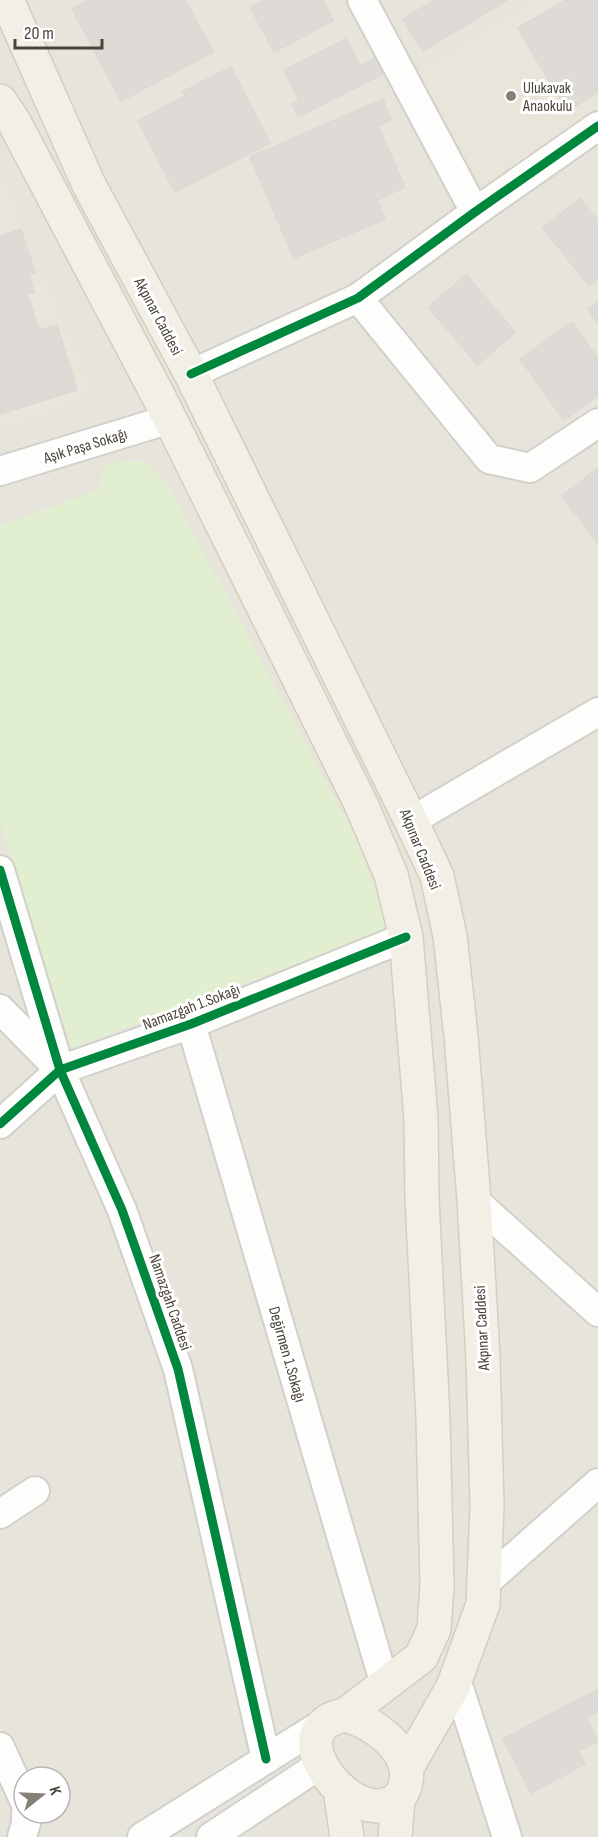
<svg xmlns="http://www.w3.org/2000/svg" width="598" height="1837" font-family="'Sofia Sans Condensed',sans-serif">
<rect width="100%" height="100%" fill="#f4f2ee"/>
<path fill="#e7e4dc" fill-rule="evenodd" d="M0 0H598V1837H0ZM24 1777H60V1813H24Z"/>
<g fill="#eae5da">
<path d="M532 0H598V117L489 186H474L413 75Z"/>
<path d="M0 169 84 368 91 392 81 401 0 431Z"/>
</g>
<path fill="#e1eecf" d="M122 462H145L165 480 355 836 389 930 72 1048 0 823V526L101 489 103 466Z"/>
<g fill="#dedbd6" stroke="#dcd9d4" stroke-width="1.5">
<path d="M88 0H185L213 52 121 101 72 9Z"/>
<path d="M265 0H323L333 21 274 52 250 7Z"/>
<path d="M435 0H507L423 51 403 19Z"/>
<path d="M566 0H598V92L567 111 518 28Z"/>
<path d="M346 39 360 66 381 55 389 71 298 117 292 104 299 100 284 70Z"/>
<path d="M231 67 270 143 175 192 138 121 185 96 182 92Z"/>
<path d="M383 99 391 120 378 126 405 187 377 200 385 219 294 258 250 157Z"/>
<path d="M580 198 598 221V279L589 286 543 228Z"/>
<path d="M21 229 35 272 29 275 34 293 27 294 39 330 57 325 77 390 0 414V236Z"/>
<path d="M466 275 515 332 478 365 428 307Z"/>
<path d="M598 302V323L588 309Z"/>
<path d="M572 322 598 358V396L564 420 520 359Z"/>
<path d="M598 468V543L562 496Z"/>
<path d="M598 1689V1712L587 1718 598 1741 578 1751 585 1764 531 1793 503 1739Z"/>
</g>
<g fill="none" stroke-linecap="round" stroke-linejoin="round">
<g stroke="#d2d0cb" stroke-width="32">
<g id="minor">
<path d="M362 0 475 212"/>
<path d="M358 298 489 459 530 468 598 423"/>
<path d="M191 374 358 298 475 212 598 126"/>
<path d="M0 471 170 419"/>
<path d="M411 821 598 712"/>
<path d="M0 870 60 1070 122 1210 178 1369 266 1759"/>
<path d="M0 1009 56 1066"/>
<path d="M191 1024 385 1685"/>
<path d="M0 1124 60 1070 191 1024 406 937"/>
<path d="M474 1200 598 1312"/>
<path d="M0 1514 35 1491"/>
<path d="M485 1583 598 1483"/>
<path d="M456 1679 507 1837"/>
<path d="M0 1747 24 1800"/>
<path d="M22 1837 26 1823V1813"/>
<path d="M142 1837 322 1724"/>
<path d="M211 1837 321 1764"/>
</g>
</g>
<g stroke="#d6cebb" stroke-width="36">
<g id="major">
<path d="M7 0 89 185 191 374 411 821 437 876 450 936 461 1036 474 1200 483 1358 487 1506 483 1604 453 1687 406 1769"/>
<path d="M0 101 13 120 161 401 361 804 391 875 406 937 421 1119 422 1199 433 1418 437 1586 434 1629 421 1657 345 1715C280 1727 337 1808 379 1806 389 1805 397 1802 402 1793 421 1757 377 1723 345 1715"/>
<path d="M340 1789 347 1837"/>
<path d="M395 1837 398 1800"/>
</g>
</g>
<use href="#minor" stroke="#fdfdfc" stroke-width="28"/>
<use href="#major" stroke="#f2efe6" stroke-width="33"/>
<g stroke="#fff" stroke-width="13">
<g id="cycleway">
<path d="M191 374 358 298 475 212 598 126"/>
<path d="M0 870 60 1070 122 1210 178 1369 266 1759"/>
<path d="M0 1124 60 1070 191 1024 406 937"/>
</g>
</g>
<use href="#cycleway" stroke="#00873e" stroke-width="9"/>
</g>
<circle fill="#868178" stroke="#fff" stroke-width="2" cx="511" cy="96" r="6"/>
<g text-anchor="middle" stroke-width="6" stroke-linejoin="round" paint-order="stroke">
<g font-size="16" fill="#4b4439" stroke="#fff" text-anchor="start">
<text x="523" y="93">Ulukavak<tspan x="523" dy="18">Anaokulu</tspan></text>
</g>
<g font-size="16" fill="#4b4439" stroke="#fff">
<text transform="translate(159 316) rotate(62)" y="6">Akpınar Caddesi</text>
<text transform="translate(85 445) rotate(-17)" y="6">Aşık Paşa Sokağı</text>
<text transform="translate(421 849) rotate(68)" y="6">Akpınar Caddesi</text>
<text transform="translate(191 1006) rotate(-21)" y="6">Namazgah 1.Sokağı</text>
<text transform="translate(171 1302) rotate(71)" y="6">Namazgah Caddesi</text>
<text transform="translate(481 1328) rotate(-93)" y="6">Akpınar Caddesi</text>
<text transform="translate(288 1354) rotate(74)" y="6">Değirmen 1.Sokağı</text>
</g>
</g>
<g transform="translate(42 1795) rotate(72)"><circle r="28" fill="#ffffff" stroke="#b7b4b0" stroke-width="1.5"/>
<path d="M0-4.5L10 22L0 15L-10 22Z" fill="#868178"/>
<text y="-9" font-size="16" font-weight="bold" text-anchor="middle" fill="#4b4439">K</text>
</g>
<path d="M15 39v9h87v-9" fill="none" stroke="#4b4439" stroke-width="3"/>
<text x="24" y="39" font-size="18" fill="#4b4439" stroke="#ffffff" stroke-width="4.5" paint-order="stroke">20 m</text>
</svg>
